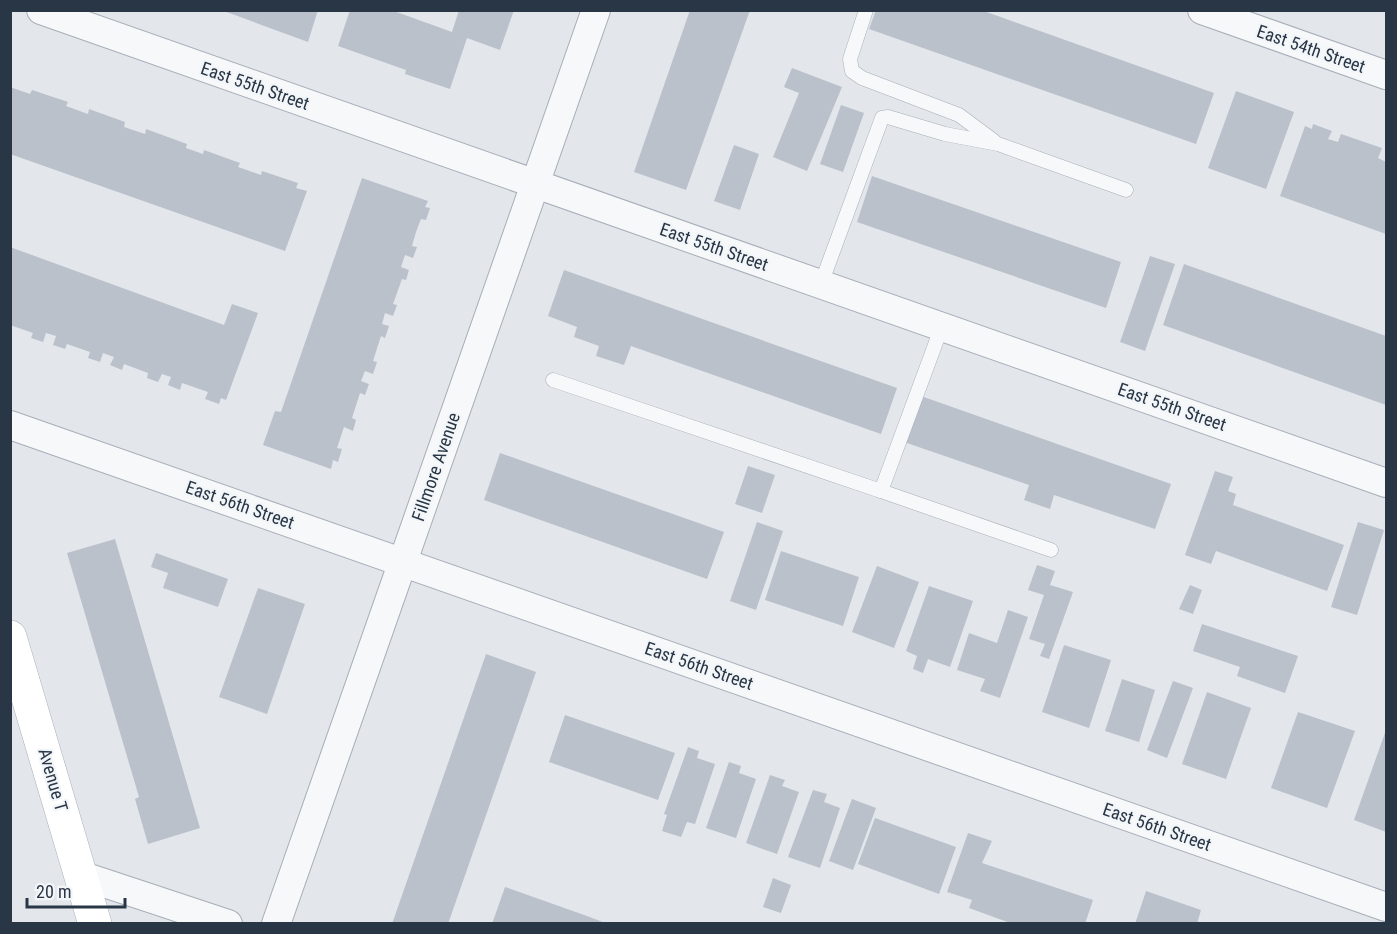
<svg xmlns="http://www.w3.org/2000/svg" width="1397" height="934" font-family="'Roboto Condensed',sans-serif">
<rect width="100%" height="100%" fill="#e3e7ec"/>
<g fill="#bac1cb">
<path d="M221 10H318L308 42Z"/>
<path d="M350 10H391L452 32 459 10H514L500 50 467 38 450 89 405 74 406 70 338 46Z"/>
<path d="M690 10H750L686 190 634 172Z"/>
<path d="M876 10H981L1214 93 1196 144 869 29Z"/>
<path d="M792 68 842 87 807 171 773 157 799 93 784 87Z"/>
<path d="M10 87 30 94 32 90 68 102 66 106 88 114 89 109 125 122 124 127 145 134 146 129 187 144 186 148 203 154 204 150 240 163 238 167 261 175 262 171 298 183 296 188 307 191 285 251 10 154Z"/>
<path d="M1236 91 1294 112 1266 189 1208 168Z"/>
<path d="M841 105 864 113 843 172 820 164Z"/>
<path d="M1313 124 1332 131 1328 139 1338 142 1341 134 1382 148 1378 158 1386 162V234L1280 196 1305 126 1312 129Z"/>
<path d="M734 145 759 154 740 210 714 201Z"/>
<path d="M872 176 1121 262 1106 308 857 222Z"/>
<path d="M362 178 428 201 425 207 430 208 426 220 421 219 416 232 412 246 417 247 413 258 405 255 401 267 409 270 406 280 402 279 393 304 397 305 393 316 385 313 382 324 389 326 385 338 381 336 373 361 377 362 373 374 365 371 361 381 369 384 365 395 360 393 352 418 356 420 353 431 344 427 337 448 342 449 338 462 333 460 331 469 263 445 275 411 281 412Z"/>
<path d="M10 247 224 325 232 304 258 313 226 400 221 398 219 404 205 399 208 392 182 383 180 390 168 385 171 377 162 374 158 382 147 378 148 373 124 364 122 370 110 365 114 357 103 353 100 362 88 358 90 352 67 344 65 349 53 345 56 336 46 333 43 342 31 338 33 333 10 325Z"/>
<path d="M1150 256 1175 264 1145 351 1120 342Z"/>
<path d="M1184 264 1386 336V405L1163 325Z"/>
<path d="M564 270 897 388 881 434 631 346 624 365 596 356 599 346 574 337 577 327 548 316Z"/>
<path d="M921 396 1171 484 1155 529 1054 495 1050 509 1024 500 1029 485 904 442Z"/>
<path d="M500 453 724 532 707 579 484 500Z"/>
<path d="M748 466 775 475 762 513 735 504Z"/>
<path d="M1215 471 1233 477 1228 491 1236 494 1233 505 1344 545 1327 591 1216 551 1211 564 1185 555Z"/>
<path d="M757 522 783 531 756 610 730 601Z"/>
<path d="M1358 522 1384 530 1357 615 1331 607Z"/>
<path d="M115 539 200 828 148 844 135 799 139 797 67 553Z"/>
<path d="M781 551 859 577 843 626 765 600Z"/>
<path d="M156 553 228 579 218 607 163 588 168 573 151 567Z"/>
<path d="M1037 565 1055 571 1050 585 1073 592 1049 659 1040 656 1045 644 1029 639 1044 595 1028 590Z"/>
<path d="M877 566 919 582 894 648 852 632Z"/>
<path d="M1190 585 1202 590 1193 614 1179 609Z"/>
<path d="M929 586 973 601 950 667 928 659 923 673 913 669 917 656 906 651Z"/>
<path d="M258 588 305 604 267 714 219 697Z"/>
<path d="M1008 610 1028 617 1000 698 980 691 985 679 957 670 969 633 997 643Z"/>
<path d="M1202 624 1298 656 1285 693 1237 676 1240 667 1193 651Z"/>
<path d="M1064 645 1111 660 1089 728 1042 712Z"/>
<path d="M486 654 536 672 527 698 448 924H392Z"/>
<path d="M1122 679 1155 690 1139 742 1105 731Z"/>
<path d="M1173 681 1193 688 1167 758 1147 750Z"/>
<path d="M1207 692 1251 708 1226 779 1182 764Z"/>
<path d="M1298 712 1355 731 1327 808 1271 788Z"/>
<path d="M565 715 675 753 658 800 549 762Z"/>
<path d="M1386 730V832L1354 820Z"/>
<path d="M688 747 699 751 697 758 715 764 695 824 687 822 681 837 662 831 667 815 664 814Z"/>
<path d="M729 762 741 766 739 773 756 779 736 838 706 828Z"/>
<path d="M770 775 785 780 782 786 799 792 777 854 746 843Z"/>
<path d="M813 790 827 794 824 802 840 808 820 868 788 857Z"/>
<path d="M852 799 876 808 853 870 829 861Z"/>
<path d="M875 818 956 847 939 894 858 864Z"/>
<path d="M968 833 992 841 982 863 1093 900 1085 924H1013L969 908 972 900 947 892Z"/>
<path d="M773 878 791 885 781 913 763 907Z"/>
<path d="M505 887 587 916 608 924H492Z"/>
<path d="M1146 891 1201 910 1197 924H1135Z"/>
</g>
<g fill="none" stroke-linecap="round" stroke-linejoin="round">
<g stroke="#a7aeb7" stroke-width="15">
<g id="service">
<path d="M866 10 850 59 852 71 862 78 959 115 994 141"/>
<path d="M821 284 882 118 888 117 945 134 998 144 1126 190"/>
<path d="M942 326 881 491 1051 550"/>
<path d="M553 380 881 491"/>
</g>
</g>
<g stroke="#a7aeb7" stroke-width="30">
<g id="minor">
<path d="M41 10 1386 483"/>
<path d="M1202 10 1386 75"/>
<path d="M10 425 1386 907"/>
<path d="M80 875 228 924"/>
<path d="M276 924 596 10"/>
</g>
</g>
<g stroke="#a7aeb7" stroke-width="34">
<path id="secondary" d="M10 637 95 924"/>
</g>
<use href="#service" stroke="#f6f8fa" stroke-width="14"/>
<use href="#minor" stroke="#f6f8fa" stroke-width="28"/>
<use href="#secondary" stroke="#fff" stroke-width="33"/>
</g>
<g text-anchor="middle" stroke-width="4.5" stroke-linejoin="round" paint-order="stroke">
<g font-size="18" fill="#293646" stroke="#f3f6f9">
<text transform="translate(1311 49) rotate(19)" y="6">East 54th Street</text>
<text transform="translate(255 86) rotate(19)" y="6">East 55th Street</text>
<text transform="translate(714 247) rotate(19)" y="6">East 55th Street</text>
<text transform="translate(1172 407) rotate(19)" y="6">East 55th Street</text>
<text transform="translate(436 467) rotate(-71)" y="6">Fillmore Avenue</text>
<text transform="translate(240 505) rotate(19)" y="6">East 56th Street</text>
<text transform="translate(699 666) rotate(19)" y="6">East 56th Street</text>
<text transform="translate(53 780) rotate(74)" y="6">Avenue T</text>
<text transform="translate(1157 827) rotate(19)" y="6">East 56th Street</text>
</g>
</g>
<rect width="1397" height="934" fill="none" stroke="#293646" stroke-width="24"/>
<path d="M27 898v9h98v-9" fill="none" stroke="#293646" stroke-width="3"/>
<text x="36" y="898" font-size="18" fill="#293646" stroke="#f3f6f9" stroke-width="4.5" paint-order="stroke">20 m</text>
</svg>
